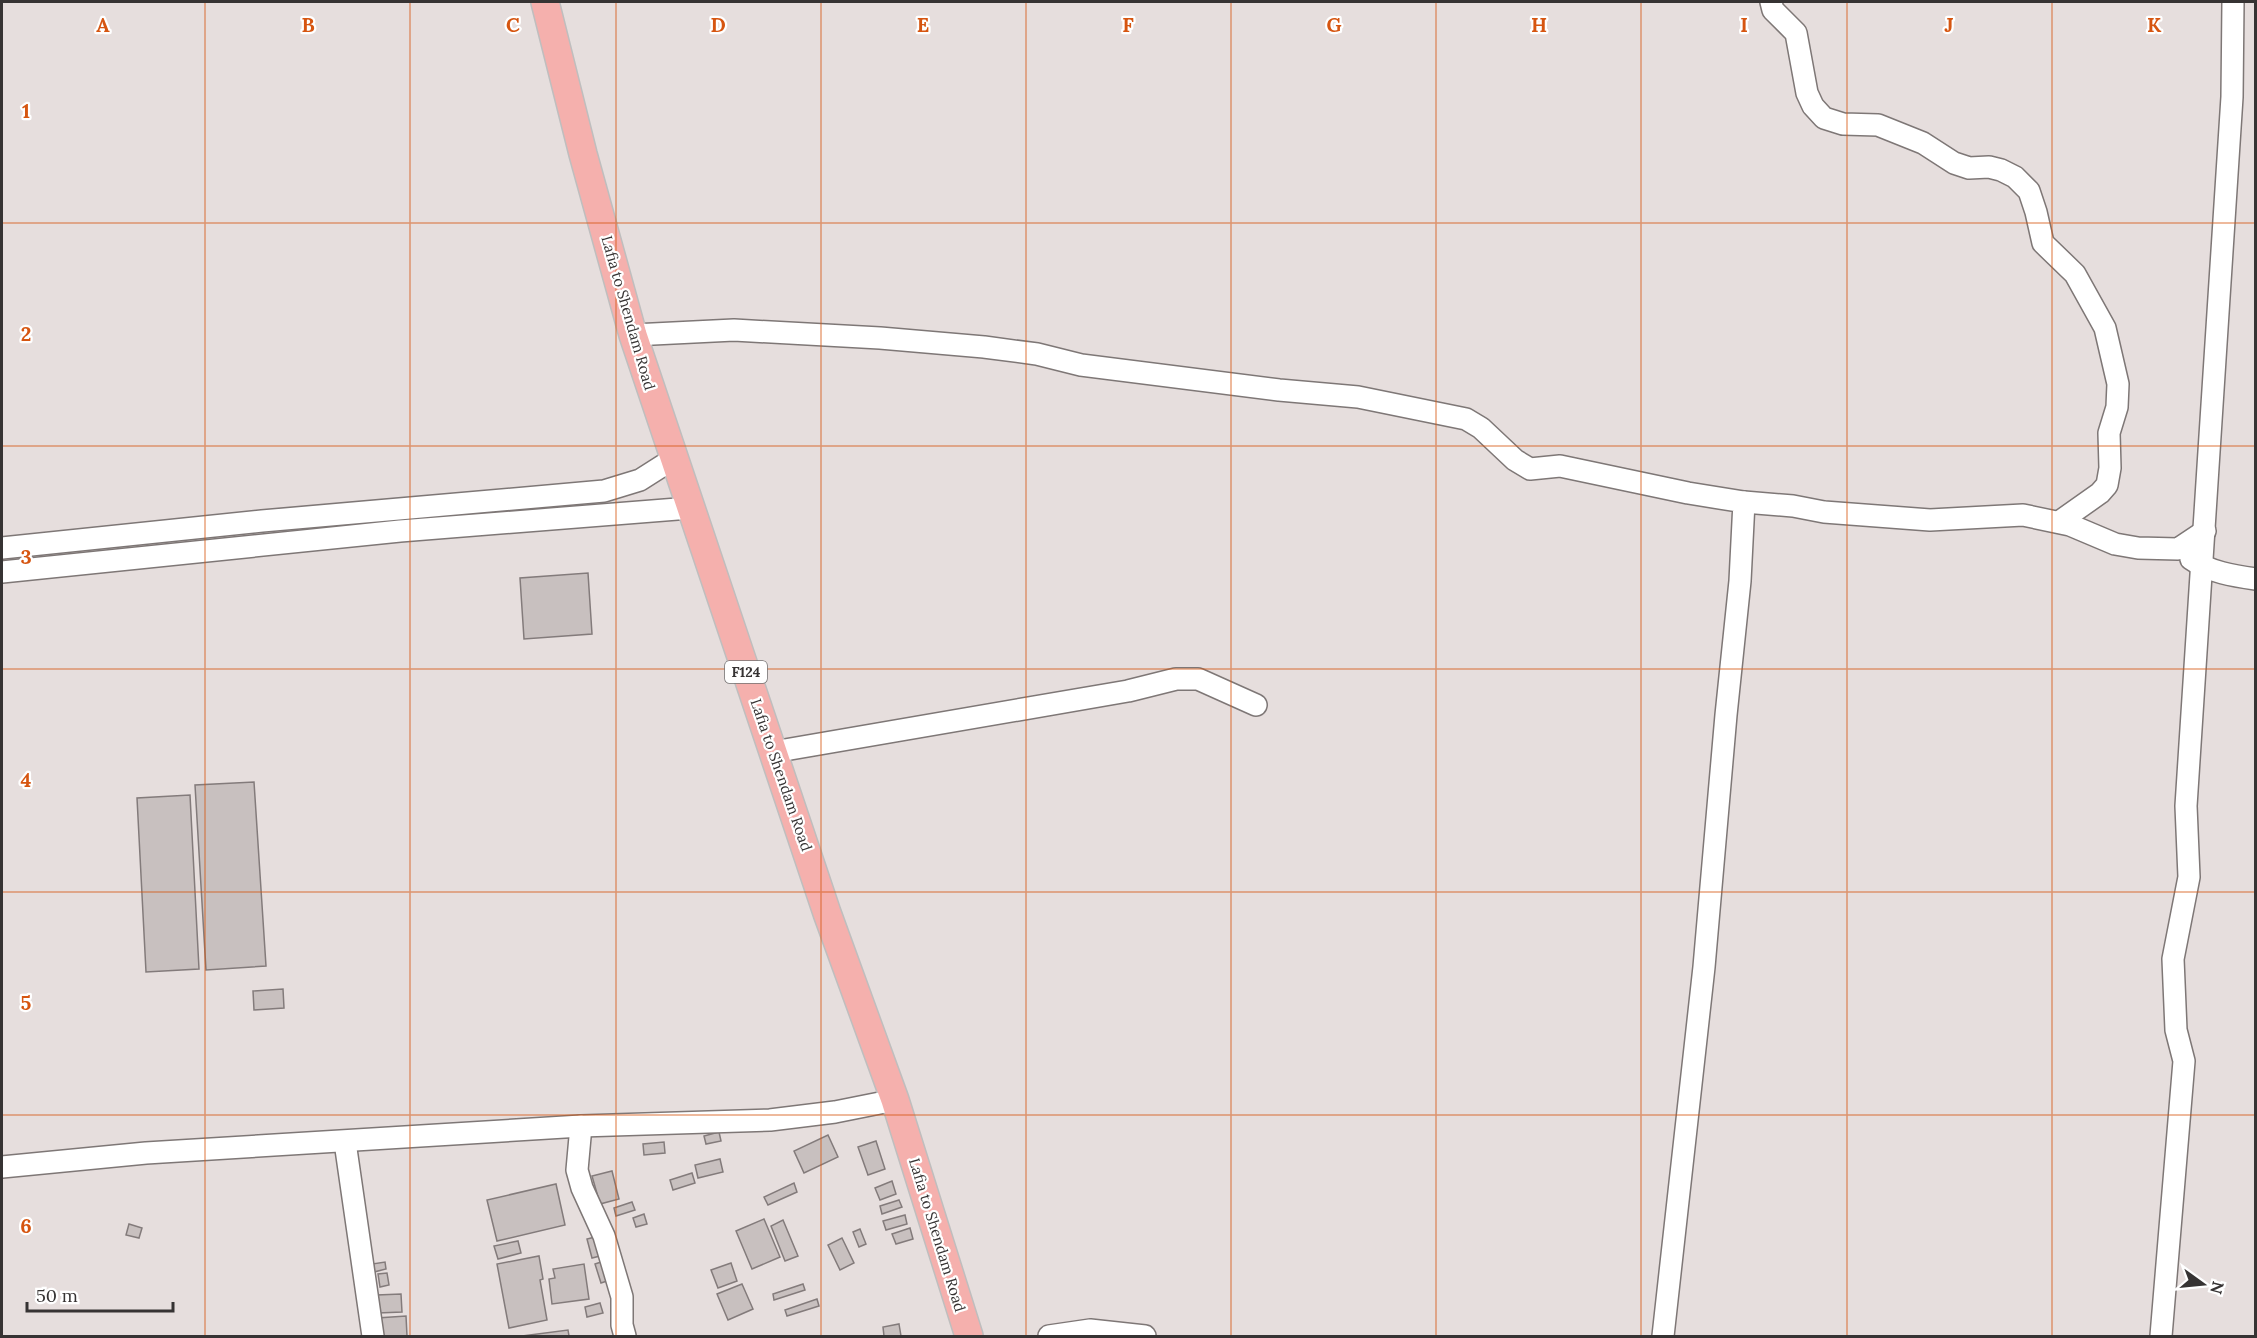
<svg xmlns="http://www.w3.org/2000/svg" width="2257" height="1338" font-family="Lora,serif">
<rect width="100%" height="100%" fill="#e6dedd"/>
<g fill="#c8c0bf" stroke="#837b7b" stroke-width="1.5">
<path d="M588 573 592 634 524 639 520 578Z"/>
<path d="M254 782 266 966 206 970 195 785Z"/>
<path d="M190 795 199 969 146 972 137 798Z"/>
<path d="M283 989 284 1008 254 1010 253 991Z"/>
<path d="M719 1132 721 1141 706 1144 704 1136Z"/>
<path d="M828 1135 838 1157 804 1173 794 1151Z"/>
<path d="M876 1141 885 1169 868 1175 858 1147Z"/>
<path d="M664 1142 665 1153 644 1155 643 1144Z"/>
<path d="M720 1159 723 1172 698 1178 695 1165Z"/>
<path d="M612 1171 619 1199 600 1204 592 1176Z"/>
<path d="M692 1173 695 1183 673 1190 670 1180Z"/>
<path d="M892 1181 896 1194 880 1200 875 1188Z"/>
<path d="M794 1183 797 1192 768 1205 764 1197Z"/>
<path d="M556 1184 565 1225 497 1241 487 1200Z"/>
<path d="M899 1200 902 1207 882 1214 880 1206Z"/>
<path d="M632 1202 635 1210 616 1216 614 1208Z"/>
<path d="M644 1214 647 1224 636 1227 633 1218Z"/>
<path d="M905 1215 907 1224 886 1230 883 1221Z"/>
<path d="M764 1219 780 1257 752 1269 736 1231Z"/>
<path d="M783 1220 798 1256 785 1261 771 1226Z"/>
<path d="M129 1224 142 1228 139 1238 126 1235Z"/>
<path d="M910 1228 913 1239 896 1244 892 1234Z"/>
<path d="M860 1229 866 1244 859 1247 853 1232Z"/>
<path d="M599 1236 604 1255 592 1258 587 1239Z"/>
<path d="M842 1238 854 1263 840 1270 828 1245Z"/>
<path d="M518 1241 521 1253 498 1259 494 1246Z"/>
<path d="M539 1256 543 1279 540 1280 547 1320 509 1328 497 1264Z"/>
<path d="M607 1260 613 1279 601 1283 595 1264Z"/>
<path d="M385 1262 386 1269 374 1272 372 1264Z"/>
<path d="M731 1263 737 1281 718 1288 711 1270Z"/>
<path d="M584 1264 589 1299 552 1304 549 1279 555 1278 553 1269Z"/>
<path d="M387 1273 389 1285 380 1287 378 1274Z"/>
<path d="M742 1284 753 1309 728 1320 717 1294Z"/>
<path d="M803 1284 805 1290 774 1300 773 1294Z"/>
<path d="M401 1294 402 1312 378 1313 377 1295Z"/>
<path d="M817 1299 819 1306 787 1316 785 1310Z"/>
<path d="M600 1303 603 1313 587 1317 585 1307Z"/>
<path d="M406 1316 407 1336H378L377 1318Z"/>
<path d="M899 1324 901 1336H884L883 1327Z"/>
<path d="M568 1330 569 1336H522Z"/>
</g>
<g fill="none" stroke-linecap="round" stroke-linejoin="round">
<g stroke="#7e7776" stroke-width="24">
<g id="minor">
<path d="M1771 2 1773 10 1796 33 1807 93 1813 106 1824 118 1843 124 1878 125 1923 143 1954 163 1969 168 1989 167 2001 170 2015 177 2029 191 2036 212 2043 243 2075 274 2105 328 2118 384 2117 407 2109 433 2110 468 2107 485 2100 493 2059 522"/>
<path d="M633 335 734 330 880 338 984 347 1037 354 1081 365 1279 390 1358 397 1466 419 1481 428 1515 460 1530 469 1560 466 1688 493 1744 502 1740 581 1726 715 1704 967 1663 1336"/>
<path d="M1744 502 1793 506 1824 512 1930 520 2023 515 2070 525 2115 544 2138 548 2178 549 2205 531"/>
<path d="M2 548 262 521 604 491 640 480 673 459"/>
<path d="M2191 559C2209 572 2234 576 2256 579"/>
<path d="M2 572 400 531 690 508"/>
<path d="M773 752 1128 691 1176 679H1198L1256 705"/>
<path d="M581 1126 577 1170 582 1188 604 1236 622 1297V1325L625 1336"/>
<path d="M345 1142 373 1336"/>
<path d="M2 1167 146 1153 581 1126 770 1120 835 1112 895 1100"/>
<path d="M1049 1336 1090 1330 1145 1336"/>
<path d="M2161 1336 2184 1061 2176 1030 2173 959 2189 877 2186 806 2232 97 2233 2"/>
</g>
</g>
<g stroke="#bfbebe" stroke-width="30">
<path id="major" d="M545 2 583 154 633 335 827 913 895 1100 969 1336"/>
</g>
<use href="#minor" stroke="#fff" stroke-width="21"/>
<use href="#major" stroke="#f5b0ad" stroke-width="27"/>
</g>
<path fill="none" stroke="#d65510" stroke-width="1.5" stroke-opacity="0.55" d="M205 2V1336M410 2V1336M616 2V1336M821 2V1336M1026 2V1336M1231 2V1336M1436 2V1336M1641 2V1336M1847 2V1336M2052 2V1336M2 223H2256M2 446H2256M2 669H2256M2 892H2256M2 1115H2256"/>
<g text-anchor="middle" stroke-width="4.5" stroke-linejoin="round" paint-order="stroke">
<rect fill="#fff" stroke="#727070" stroke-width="1.5" x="725" y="661" width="42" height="22" rx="4.5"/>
<g font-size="14" font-weight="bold" fill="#363333">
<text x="746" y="677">F124</text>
</g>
<g font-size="15" fill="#363333" stroke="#fff">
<text transform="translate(628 313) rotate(74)" y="5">Lafia to Shendam Road</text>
<text transform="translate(781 775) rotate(71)" y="5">Lafia to Shendam Road</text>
<text transform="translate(937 1235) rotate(73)" y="5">Lafia to Shendam Road</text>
</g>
</g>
<g font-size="20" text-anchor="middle" font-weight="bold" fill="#d65510" stroke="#fff" stroke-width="4.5" stroke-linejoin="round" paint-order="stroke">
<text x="103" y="32">A</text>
<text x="308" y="32">B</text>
<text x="513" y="32">C</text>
<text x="718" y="32">D</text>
<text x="923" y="32">E</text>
<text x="1128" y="32">F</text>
<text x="1334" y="32">G</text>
<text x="1539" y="32">H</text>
<text x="1744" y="32">I</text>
<text x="1949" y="32">J</text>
<text x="2154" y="32">K</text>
<text x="26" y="118">1</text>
<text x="26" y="341">2</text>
<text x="26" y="564">3</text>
<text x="26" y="787">4</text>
<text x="26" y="1010">5</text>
<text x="26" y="1233">6</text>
</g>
<rect width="2257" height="1338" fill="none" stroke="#363333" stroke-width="6"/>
<g transform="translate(2203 1284) rotate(105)" stroke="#ffffff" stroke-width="4.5" paint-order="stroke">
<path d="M0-4.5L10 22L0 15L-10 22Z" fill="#363333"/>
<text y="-9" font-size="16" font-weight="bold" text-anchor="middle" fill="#363333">N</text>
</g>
<path d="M27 1302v9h146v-9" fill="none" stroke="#363333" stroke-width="3"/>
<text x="36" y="1302" font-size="18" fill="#363333" stroke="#ffffff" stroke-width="4.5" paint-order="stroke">50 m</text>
</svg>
